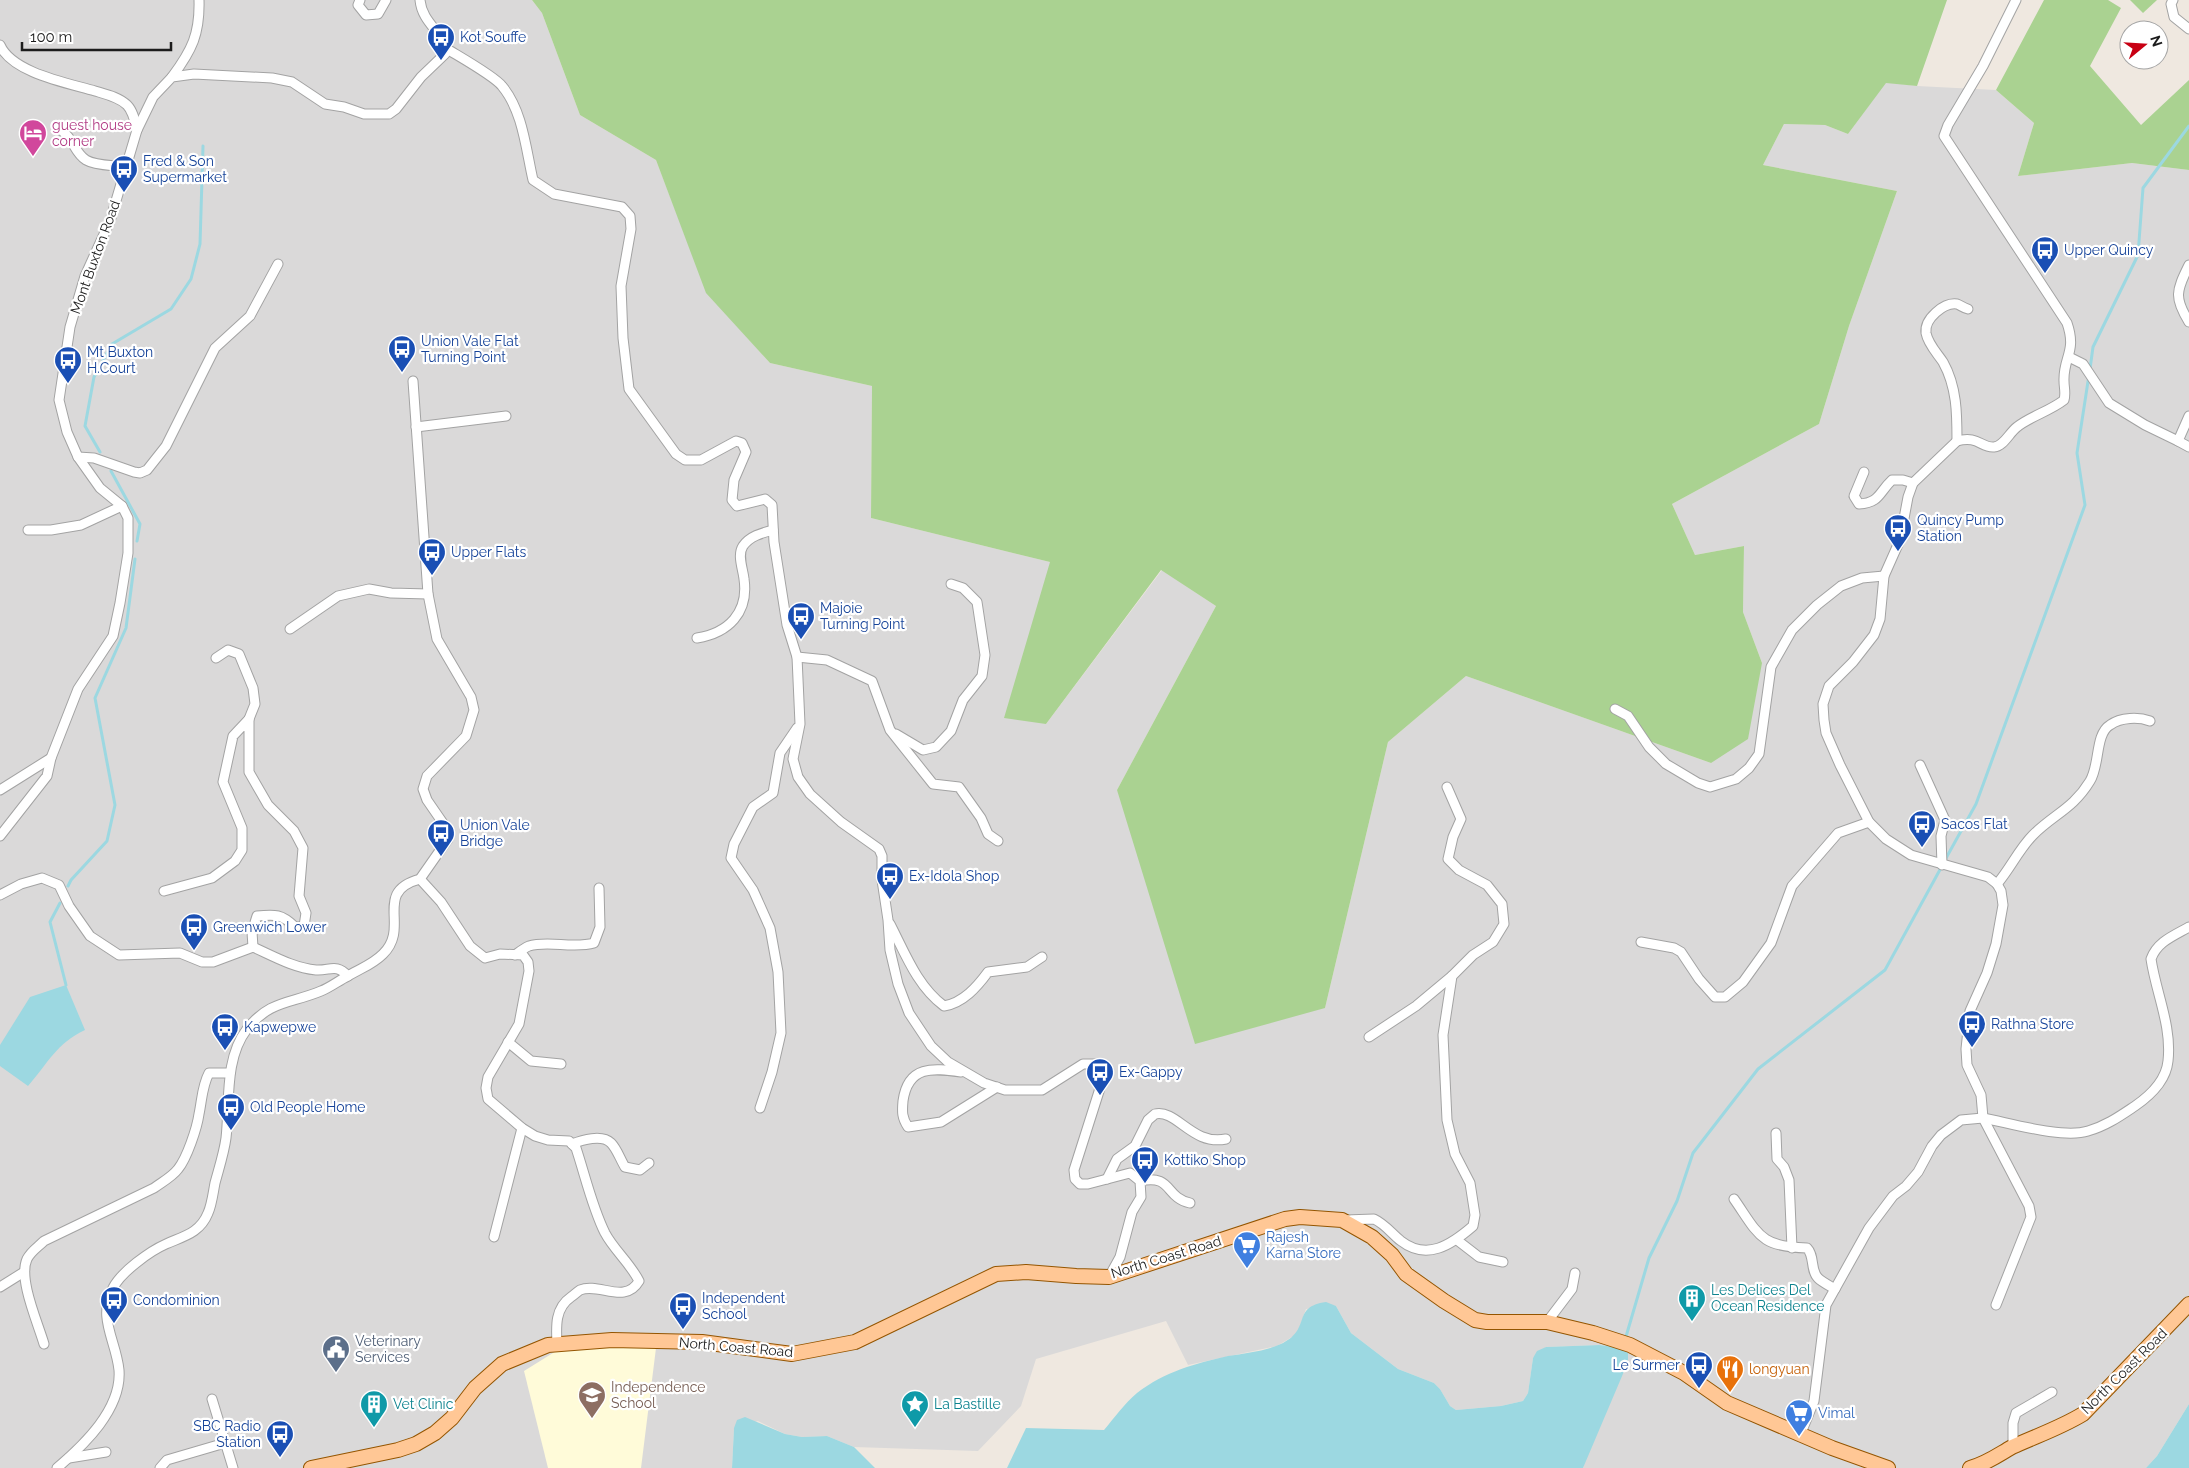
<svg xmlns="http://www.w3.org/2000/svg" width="2189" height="1468" font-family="Raleway,sans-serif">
<rect width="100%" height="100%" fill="#efe8e0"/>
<path fill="#dad9d9" d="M0 0H532L542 13 580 115 656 160 707 293 770 363 872 386 871 518 1050 562 1046 724 1162 570 1216 606 1117 790 1325 1008 1388 742 1466 676 1711 763 1762 663 1743 612 1744 546 1695 555 1672 504 1819 424 1849 326 1897 191 1763 165 1784 124 1825 125 1848 134 1886 82 1917 86 1996 90 2034 123 2018 176 2132 163 2189 170V1404L2157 1456 2146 1468H1583L1622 1348 1599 1345 1546 1347 1533 1358 1528 1393 1523 1401 1501 1406 1456 1410 1450 1406 1440 1389 1434 1383 1398 1369 1351 1333 1336 1306 1306 1309 1297 1334 1277 1346 1188 1365 1166 1321 1036 1359 1021 1406 978 1451 854 1447 827 1436 802 1437 785 1434 758 1421 734 1428 732 1468H0Z"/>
<path fill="#fffbd9" d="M561 1348H656L641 1468H548L524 1371Z"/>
<g fill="#aad291">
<path d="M532 0H1947L1917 86 1886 83 1848 134 1825 125 1784 124 1763 165 1897 191 1849 326 1819 424 1672 504 1695 555 1744 546 1743 612 1762 663 1748 739 1711 763 1466 676 1388 742 1325 1008 1195 1044 1117 790 1216 606 1161 570 1046 724 1004 718 1050 562 871 518 872 386 770 363 706 293 656 160 580 115 542 13Z"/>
<path d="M2044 0H2108L2121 8 2090 66 2141 125 2189 80V170L2132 163 2018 176 2034 123 1996 90Z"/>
<path d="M2130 0H2157L2143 13Z"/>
</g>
<g fill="#9cd8e1">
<path d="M66 985 85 1030C57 1043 48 1063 28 1086L0 1066V1045L30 997Z"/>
<path d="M1326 1302 1336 1306 1351 1333 1398 1369 1434 1383 1440 1389 1450 1406 1456 1410 1501 1406 1523 1401 1528 1393 1533 1358 1537 1351 1546 1347 1599 1345 1622 1348 1628 1353V1362L1583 1468H1007L1026 1428 1104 1430C1114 1418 1125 1403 1137 1393 1166 1371 1194 1364 1228 1356 1246 1353 1267 1351 1283 1343 1312 1328 1291 1307 1326 1302Z"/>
<path d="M2189 1404V1468H2146L2157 1456Z"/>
<path d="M745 1417 785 1434 802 1437 827 1436 854 1447 875 1468H732L734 1428 737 1420Z"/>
</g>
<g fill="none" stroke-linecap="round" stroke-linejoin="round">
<g stroke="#9cd8e1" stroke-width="3">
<path d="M2090 369 2093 347 2138 255 2143 188 2189 126"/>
<path d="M100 452 85 426 94 377 112 344 171 309 191 279 200 244 203 146"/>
<path d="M111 471 140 524 137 541"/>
<path d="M1945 860 1976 804 2085 505 2077 453 2089 375"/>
<path d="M68 886 71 880 107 841 115 805 95 698 126 628 135 559"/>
<path d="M60 903 50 922 66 985"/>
<path d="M1625 1340 1649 1258 1677 1201 1693 1153 1758 1069 1885 970 1942 866"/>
</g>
<g stroke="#a3a3a3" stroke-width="11">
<g id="minor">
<path d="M360 0 358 5 366 15 378 14 386 0"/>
<path d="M2173 0 2171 4 2174 17 2189 29"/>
<path d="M0 45C12 73 68 83 95 91 105 94 119 97 127 105 133 111 135 121 137 130"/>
<path d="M447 49C460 57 494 76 502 86 523 111 526 150 533 180L554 194 622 207 630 216 631 229 621 286 623 338 629 389 676 454 685 460H701L736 441 742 443 746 452 734 480 732 500 737 506 765 499 772 505 774 542 787 625 797 657 800 724 793 759 798 777 810 794 841 822 879 849 882 856V880L888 920 890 950 898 984 909 1013 931 1046 948 1062 984 1083 1005 1090H1042L1083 1064H1095L1100 1070 1102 1082 1074 1170 1075 1179 1080 1184H1088L1130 1173 1140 1181 1141 1197 1132 1212 1120 1257 1109 1277"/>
<path d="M172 77C192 50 200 34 199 0"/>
<path d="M57 128C74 136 73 152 86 160 96 166 114 165 125 167"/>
<path d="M2189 265C2176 291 2174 298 2189 322"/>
<path d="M2069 357 2083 364 2109 403 2145 425 2178 441"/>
<path d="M2189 416 2178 441 2189 447"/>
<path d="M416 427 506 416"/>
<path d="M1957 441C1957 414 1957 387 1943 362 1937 353 1928 344 1926 333 1924 319 1944 302 1957 304 1960 305 1964 308 1968 309"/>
<path d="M78 457 94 458 134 472 140 473 147 470 166 446 215 348 250 316 278 264"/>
<path d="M1864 472 1854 496 1859 504C1880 503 1879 492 1892 480H1903L1913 483"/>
<path d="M28 530H51L81 525 122 506"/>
<path d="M290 629 338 596 369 589 391 593 428 594"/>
<path d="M697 638C728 633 749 613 744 579 743 569 737 555 743 546 750 536 762 533 773 530"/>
<path d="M797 657 827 660 872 681 890 730 933 784 959 787 981 818 988 834 998 841"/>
<path d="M216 658 228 650 239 654 253 688 255 704 249 719"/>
<path d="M1615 709 1628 716 1649 747 1666 764 1698 783 1710 787 1736 779 1749 768 1759 754 1771 667 1792 630 1817 605 1841 586 1862 578 1884 576"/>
<path d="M896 734 923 750 936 747 951 731 963 700 982 676 985 655 977 602 963 588 951 584"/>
<path d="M1920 765 1945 820 1941 836 1942 865"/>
<path d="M0 790 51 758"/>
<path d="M0 836 47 776 51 758 78 689 113 636 120 603 128 553V518L122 506 100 488 78 457 67 432 59 400 70 327 85 276 110 221 137 130 153 97 172 77 194 74 272 78 292 82 325 104 344 107 364 114H389L396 109 421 77 445 54 447 49C441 31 422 22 420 0"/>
<path d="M420 879 441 902 470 946 485 958 500 954 523 955 528 962 529 971 519 1024 488 1077 486 1088 488 1099 522 1128 535 1136 548 1140 569 1141 576 1148C585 1175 592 1207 605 1233 614 1250 630 1263 639 1281 625 1305 599 1282 580 1290 577 1292 574 1295 571 1297 555 1308 556 1326 557 1344"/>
<path d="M1997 884C2010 869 2019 849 2033 835 2054 814 2073 809 2090 781 2100 765 2095 734 2110 725 2121 717 2139 717 2150 721"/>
<path d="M164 891 212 878 235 861 242 850V828L223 782 233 736 249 719V772L268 805 294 831 303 848 299 896 306 913 304 926 295 927C282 914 275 914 257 916L252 932 253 947"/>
<path d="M0 895 21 884 42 878 59 885 69 906 90 936 119 955 180 953 202 962H213L253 947C273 956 294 968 316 970 330 971 336 963 348 976"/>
<path d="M890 924C905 953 917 986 944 1006 963 1003 977 987 988 972L1027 967 1042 957"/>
<path d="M1641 942 1674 948 1681 952 1699 979 1715 997H1725L1743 982 1771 943 1792 886 1838 833 1869 822"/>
<path d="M515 955C519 952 524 948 529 946 548 940 573 949 594 943L600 927 599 888"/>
<path d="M1369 1037 1416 1006 1452 976"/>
<path d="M508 1042 531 1061 561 1064"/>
<path d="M961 1072C933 1068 908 1065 903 1101 902 1112 902 1118 908 1127L941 1122 997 1087"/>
<path d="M760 1108 772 1072 781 1033 778 972 770 928 753 890 731 858 734 844 753 807 773 793 780 753 797 728"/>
<path d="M1776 1133 1777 1159 1784 1167 1789 1180 1792 1248"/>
<path d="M572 1144C582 1140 602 1134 611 1143 617 1149 620 1159 625 1167L640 1170 649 1163"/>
<path d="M1107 1179 1117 1159 1135 1146 1148 1120 1155 1114C1177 1109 1192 1146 1226 1139"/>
<path d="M1140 1181C1173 1174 1164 1197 1190 1203"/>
<path d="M1734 1199C1759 1235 1760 1247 1807 1248 1815 1256 1810 1270 1818 1278 1822 1282 1830 1286 1835 1289"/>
<path d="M1345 1220 1374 1219C1385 1224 1392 1234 1401 1241 1427 1261 1451 1245 1473 1226L1475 1215 1470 1183 1455 1154 1447 1120 1443 1035 1452 976 1473 955 1493 942 1504 924 1502 904 1487 885 1459 870 1448 859 1453 837 1461 819 1447 787"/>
<path d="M494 1237 522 1128"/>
<path d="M1457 1240 1479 1257 1503 1262"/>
<path d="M0 1287 24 1272"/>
<path d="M1996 1305 2031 1217 2029 1206 1983 1118 1981 1095 1967 1065 1966 1049 1970 1011 1987 973 1996 944 2003 905 2001 891 1997 884 1988 877 1911 855 1886 839 1869 822 1840 765 1826 733 1824 720 1823 704 1829 686 1853 662 1874 635 1880 619 1884 576 1900 540 1908 497 1913 483 1957 441C1978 435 1981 448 1994 447 2004 446 2009 433 2017 427 2029 417 2050 411 2064 400 2066 393 2064 388 2064 381 2063 357 2077 352 2067 323L1944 136 1948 125 1983 66 2016 0"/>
<path d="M1547 1322 1572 1289 1575 1273"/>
<path d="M44 1344C38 1323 18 1279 27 1259 31 1251 38 1247 44 1241L154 1188C162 1182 172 1177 178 1169 187 1158 197 1128 199 1114 202 1100 202 1086 209 1073H230"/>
<path d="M212 1399 233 1468"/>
<path d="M1801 1433 1814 1401 1826 1305 1869 1228 1893 1196 1906 1186 1918 1172 1932 1146 1941 1135 1961 1120 1983 1118C2010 1123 2063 1139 2088 1131 2106 1126 2120 1116 2135 1106 2151 1095 2166 1081 2168 1061 2172 1026 2156 993 2151 959 2157 942 2173 936 2189 927"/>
<path d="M2013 1447V1423L2016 1413 2052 1392"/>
<path d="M69 1458 106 1452"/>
<path d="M57 1468C84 1445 122 1409 119 1370 116 1340 97 1318 113 1288 121 1272 150 1251 166 1244 184 1236 200 1233 208 1213 212 1204 213 1193 215 1183 219 1168 224 1153 226 1138 230 1103 224 1059 247 1029 270 1000 290 1004 321 991 331 987 338 981 348 976 361 968 372 965 383 954 411 927 372 892 420 879L448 839 447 829 427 800 423 789 427 776 466 736 474 710 471 697 437 639 428 594 413 381"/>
<path d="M160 1468 167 1460 225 1443"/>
</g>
</g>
<g stroke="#945500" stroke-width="16">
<g id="primary">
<path d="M311 1468 398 1450 416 1444 435 1433 452 1418 475 1388 502 1364 548 1345 612 1340 702 1342 792 1354 855 1342 996 1274 1026 1272 1076 1276 1109 1277 1285 1219 1300 1217 1342 1220 1372 1237 1392 1255 1406 1274 1444 1301 1475 1320 1487 1322H1547L1593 1333 1630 1345 1684 1373 1727 1403 1832 1448 1888 1468"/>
<path d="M1970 1468C1986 1464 1998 1455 2012 1447 2036 1436 2060 1428 2083 1414L2189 1304"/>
</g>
</g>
<use href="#minor" stroke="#fff" stroke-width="9"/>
<use href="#primary" stroke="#ffc795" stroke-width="14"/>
</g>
<defs>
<g id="bus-pin" transform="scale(1.4375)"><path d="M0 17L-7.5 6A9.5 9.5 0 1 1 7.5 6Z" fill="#1a4fb4" stroke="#fff"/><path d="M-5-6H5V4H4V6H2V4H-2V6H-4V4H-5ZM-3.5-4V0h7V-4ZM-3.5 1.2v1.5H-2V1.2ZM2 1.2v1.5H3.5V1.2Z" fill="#fff"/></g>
<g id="hotel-pin" transform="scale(1.4375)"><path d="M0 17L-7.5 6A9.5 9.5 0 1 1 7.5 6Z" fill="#d1479c" stroke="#fff"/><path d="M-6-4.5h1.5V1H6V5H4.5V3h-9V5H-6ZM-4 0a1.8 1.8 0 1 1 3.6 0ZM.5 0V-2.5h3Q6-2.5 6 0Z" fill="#fff"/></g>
<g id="supermarket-pin" transform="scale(1.4375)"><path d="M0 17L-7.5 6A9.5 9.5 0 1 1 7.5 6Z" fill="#3f7fe0" stroke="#fff"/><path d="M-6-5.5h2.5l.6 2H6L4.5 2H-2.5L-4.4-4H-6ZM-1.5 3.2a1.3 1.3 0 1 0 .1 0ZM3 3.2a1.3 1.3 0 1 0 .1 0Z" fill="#fff"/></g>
<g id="building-pin" transform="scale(1.4375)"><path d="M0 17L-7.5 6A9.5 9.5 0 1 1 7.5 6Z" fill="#0f9aa8" stroke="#fff"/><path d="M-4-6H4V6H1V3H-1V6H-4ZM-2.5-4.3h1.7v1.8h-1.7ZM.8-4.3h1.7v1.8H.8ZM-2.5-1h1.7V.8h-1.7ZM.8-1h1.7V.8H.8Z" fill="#fff"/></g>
<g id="civic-pin" transform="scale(1.4375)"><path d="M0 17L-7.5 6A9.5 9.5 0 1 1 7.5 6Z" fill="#5c6f8a" stroke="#fff"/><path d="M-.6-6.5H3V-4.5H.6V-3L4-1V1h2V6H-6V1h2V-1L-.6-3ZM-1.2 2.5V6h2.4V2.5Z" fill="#fff"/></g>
<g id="restaurant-pin" transform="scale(1.4375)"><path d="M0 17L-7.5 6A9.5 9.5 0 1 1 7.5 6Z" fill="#e8710a" stroke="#fff"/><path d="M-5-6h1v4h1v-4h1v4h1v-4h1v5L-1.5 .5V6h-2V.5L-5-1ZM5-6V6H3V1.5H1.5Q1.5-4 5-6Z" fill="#fff"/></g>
<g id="school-pin" transform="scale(1.4375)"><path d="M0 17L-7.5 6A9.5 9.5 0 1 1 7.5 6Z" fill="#8d6e63" stroke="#fff"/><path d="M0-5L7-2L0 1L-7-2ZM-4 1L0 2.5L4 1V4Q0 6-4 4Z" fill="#fff"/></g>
<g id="sight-pin" transform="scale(1.4375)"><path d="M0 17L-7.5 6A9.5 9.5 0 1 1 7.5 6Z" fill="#0f9aa8" stroke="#fff"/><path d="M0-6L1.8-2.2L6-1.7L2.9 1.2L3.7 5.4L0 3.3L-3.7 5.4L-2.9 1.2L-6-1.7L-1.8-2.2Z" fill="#fff"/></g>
</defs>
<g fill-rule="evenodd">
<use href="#bus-pin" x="441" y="37"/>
<use href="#hotel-pin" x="33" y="133"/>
<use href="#bus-pin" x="124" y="169"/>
<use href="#bus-pin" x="2045" y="250"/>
<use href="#bus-pin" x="402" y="349"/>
<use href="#bus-pin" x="68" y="360"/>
<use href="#bus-pin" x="1898" y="528"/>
<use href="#bus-pin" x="432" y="552"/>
<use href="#bus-pin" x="801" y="616"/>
<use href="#bus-pin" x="1922" y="824"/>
<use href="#bus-pin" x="441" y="833"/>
<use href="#bus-pin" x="890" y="876"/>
<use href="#bus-pin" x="194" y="927"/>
<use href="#bus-pin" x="1972" y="1024"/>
<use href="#bus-pin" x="225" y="1027"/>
<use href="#bus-pin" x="1100" y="1072"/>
<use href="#bus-pin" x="231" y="1107"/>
<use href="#bus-pin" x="1145" y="1160"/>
<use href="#supermarket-pin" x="1247" y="1245"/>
<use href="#building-pin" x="1692" y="1298"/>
<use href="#bus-pin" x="114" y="1300"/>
<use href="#bus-pin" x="683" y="1306"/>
<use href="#civic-pin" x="336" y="1349"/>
<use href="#bus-pin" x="1699" y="1365"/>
<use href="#restaurant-pin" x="1730" y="1369"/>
<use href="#school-pin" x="592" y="1395"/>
<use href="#building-pin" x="374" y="1404"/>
<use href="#sight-pin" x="915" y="1404"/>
<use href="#supermarket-pin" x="1799" y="1413"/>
<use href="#bus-pin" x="280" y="1434"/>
</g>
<g text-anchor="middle" stroke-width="4.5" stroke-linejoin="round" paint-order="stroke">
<g font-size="14" fill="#164399" stroke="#fff" text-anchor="start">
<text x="460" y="42">Kot Souffe</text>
<text x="143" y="166">Fred &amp; Son<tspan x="143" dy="16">Supermarket</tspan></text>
<text x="2064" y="255">Upper Quincy</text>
<text x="421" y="346">Union Vale Flat<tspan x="421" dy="16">Turning Point</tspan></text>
<text x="87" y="357">Mt Buxton<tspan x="87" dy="16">H.Court</tspan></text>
<text x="1917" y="525">Quincy Pump<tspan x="1917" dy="16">Station</tspan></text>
<text x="451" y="557">Upper Flats</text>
<text x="820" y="613">Majoie<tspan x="820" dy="16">Turning Point</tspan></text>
<text x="1941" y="829">Sacos Flat</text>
<text x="460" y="830">Union Vale<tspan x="460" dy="16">Bridge</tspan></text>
<text x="909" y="881">Ex-Idola Shop</text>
<text x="213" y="932">Greenwich Lower</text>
<text x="1991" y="1029">Rathna Store</text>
<text x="244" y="1032">Kapwepwe</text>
<text x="1119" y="1077">Ex-Gappy</text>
<text x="250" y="1112">Old People Home</text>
<text x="1164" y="1165">Kottiko Shop</text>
<text x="702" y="1303">Independent<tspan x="702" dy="16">School</tspan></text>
<text x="133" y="1305">Condominion</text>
<text x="1680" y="1370" text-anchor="end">Le Surmer</text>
<text x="261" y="1431" text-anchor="end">SBC Radio<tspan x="261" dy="16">Station</tspan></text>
</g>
<g font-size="14" fill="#b23c85" stroke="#fff" text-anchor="start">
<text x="52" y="130">guest house<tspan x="52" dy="16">corner</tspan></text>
</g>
<g font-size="14" fill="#1c1c1c" stroke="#fff">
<text transform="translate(95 257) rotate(-70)" y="5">Mont Buxton Road</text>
<text transform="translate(1166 1257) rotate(-17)" y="5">North Coast Road</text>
<text transform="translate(736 1347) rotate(5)" y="5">North Coast Road</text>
<text transform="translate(2124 1371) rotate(-45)" y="5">North Coast Road</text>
</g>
<g font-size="14" fill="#366cbe" stroke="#fff" text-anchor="start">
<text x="1266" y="1242">Rajesh<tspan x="1266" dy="16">Karna Store</tspan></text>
<text x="1818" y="1418">Vimal</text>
</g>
<g font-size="14" fill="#0d838f" stroke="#fff" text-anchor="start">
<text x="1711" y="1295">Les Delices Del<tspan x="1711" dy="16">Ocean Residence</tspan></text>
<text x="393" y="1409">Vet Clinic</text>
<text x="934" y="1409">La Bastille</text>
</g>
<g font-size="14" fill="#4e5e75" stroke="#fff" text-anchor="start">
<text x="355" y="1346">Veterinary<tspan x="355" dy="16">Services</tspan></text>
</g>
<g font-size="14" fill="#c56008" stroke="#fff" text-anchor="start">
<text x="1749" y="1374">longyuan</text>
</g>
<g font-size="14" fill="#785e54" stroke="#fff" text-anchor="start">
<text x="611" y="1392">Independence<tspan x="611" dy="16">School</tspan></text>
</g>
</g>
<g transform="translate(2144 45) rotate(72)"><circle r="24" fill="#ffffff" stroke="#a4a4a4"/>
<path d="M0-4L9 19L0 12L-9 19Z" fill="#c80013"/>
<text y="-8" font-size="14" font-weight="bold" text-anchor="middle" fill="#1c1c1c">N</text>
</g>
<path d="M22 42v8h149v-8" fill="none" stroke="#1c1c1c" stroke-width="2.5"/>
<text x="30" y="42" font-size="15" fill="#1c1c1c" stroke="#ffffff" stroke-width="4" paint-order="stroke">100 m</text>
</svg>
